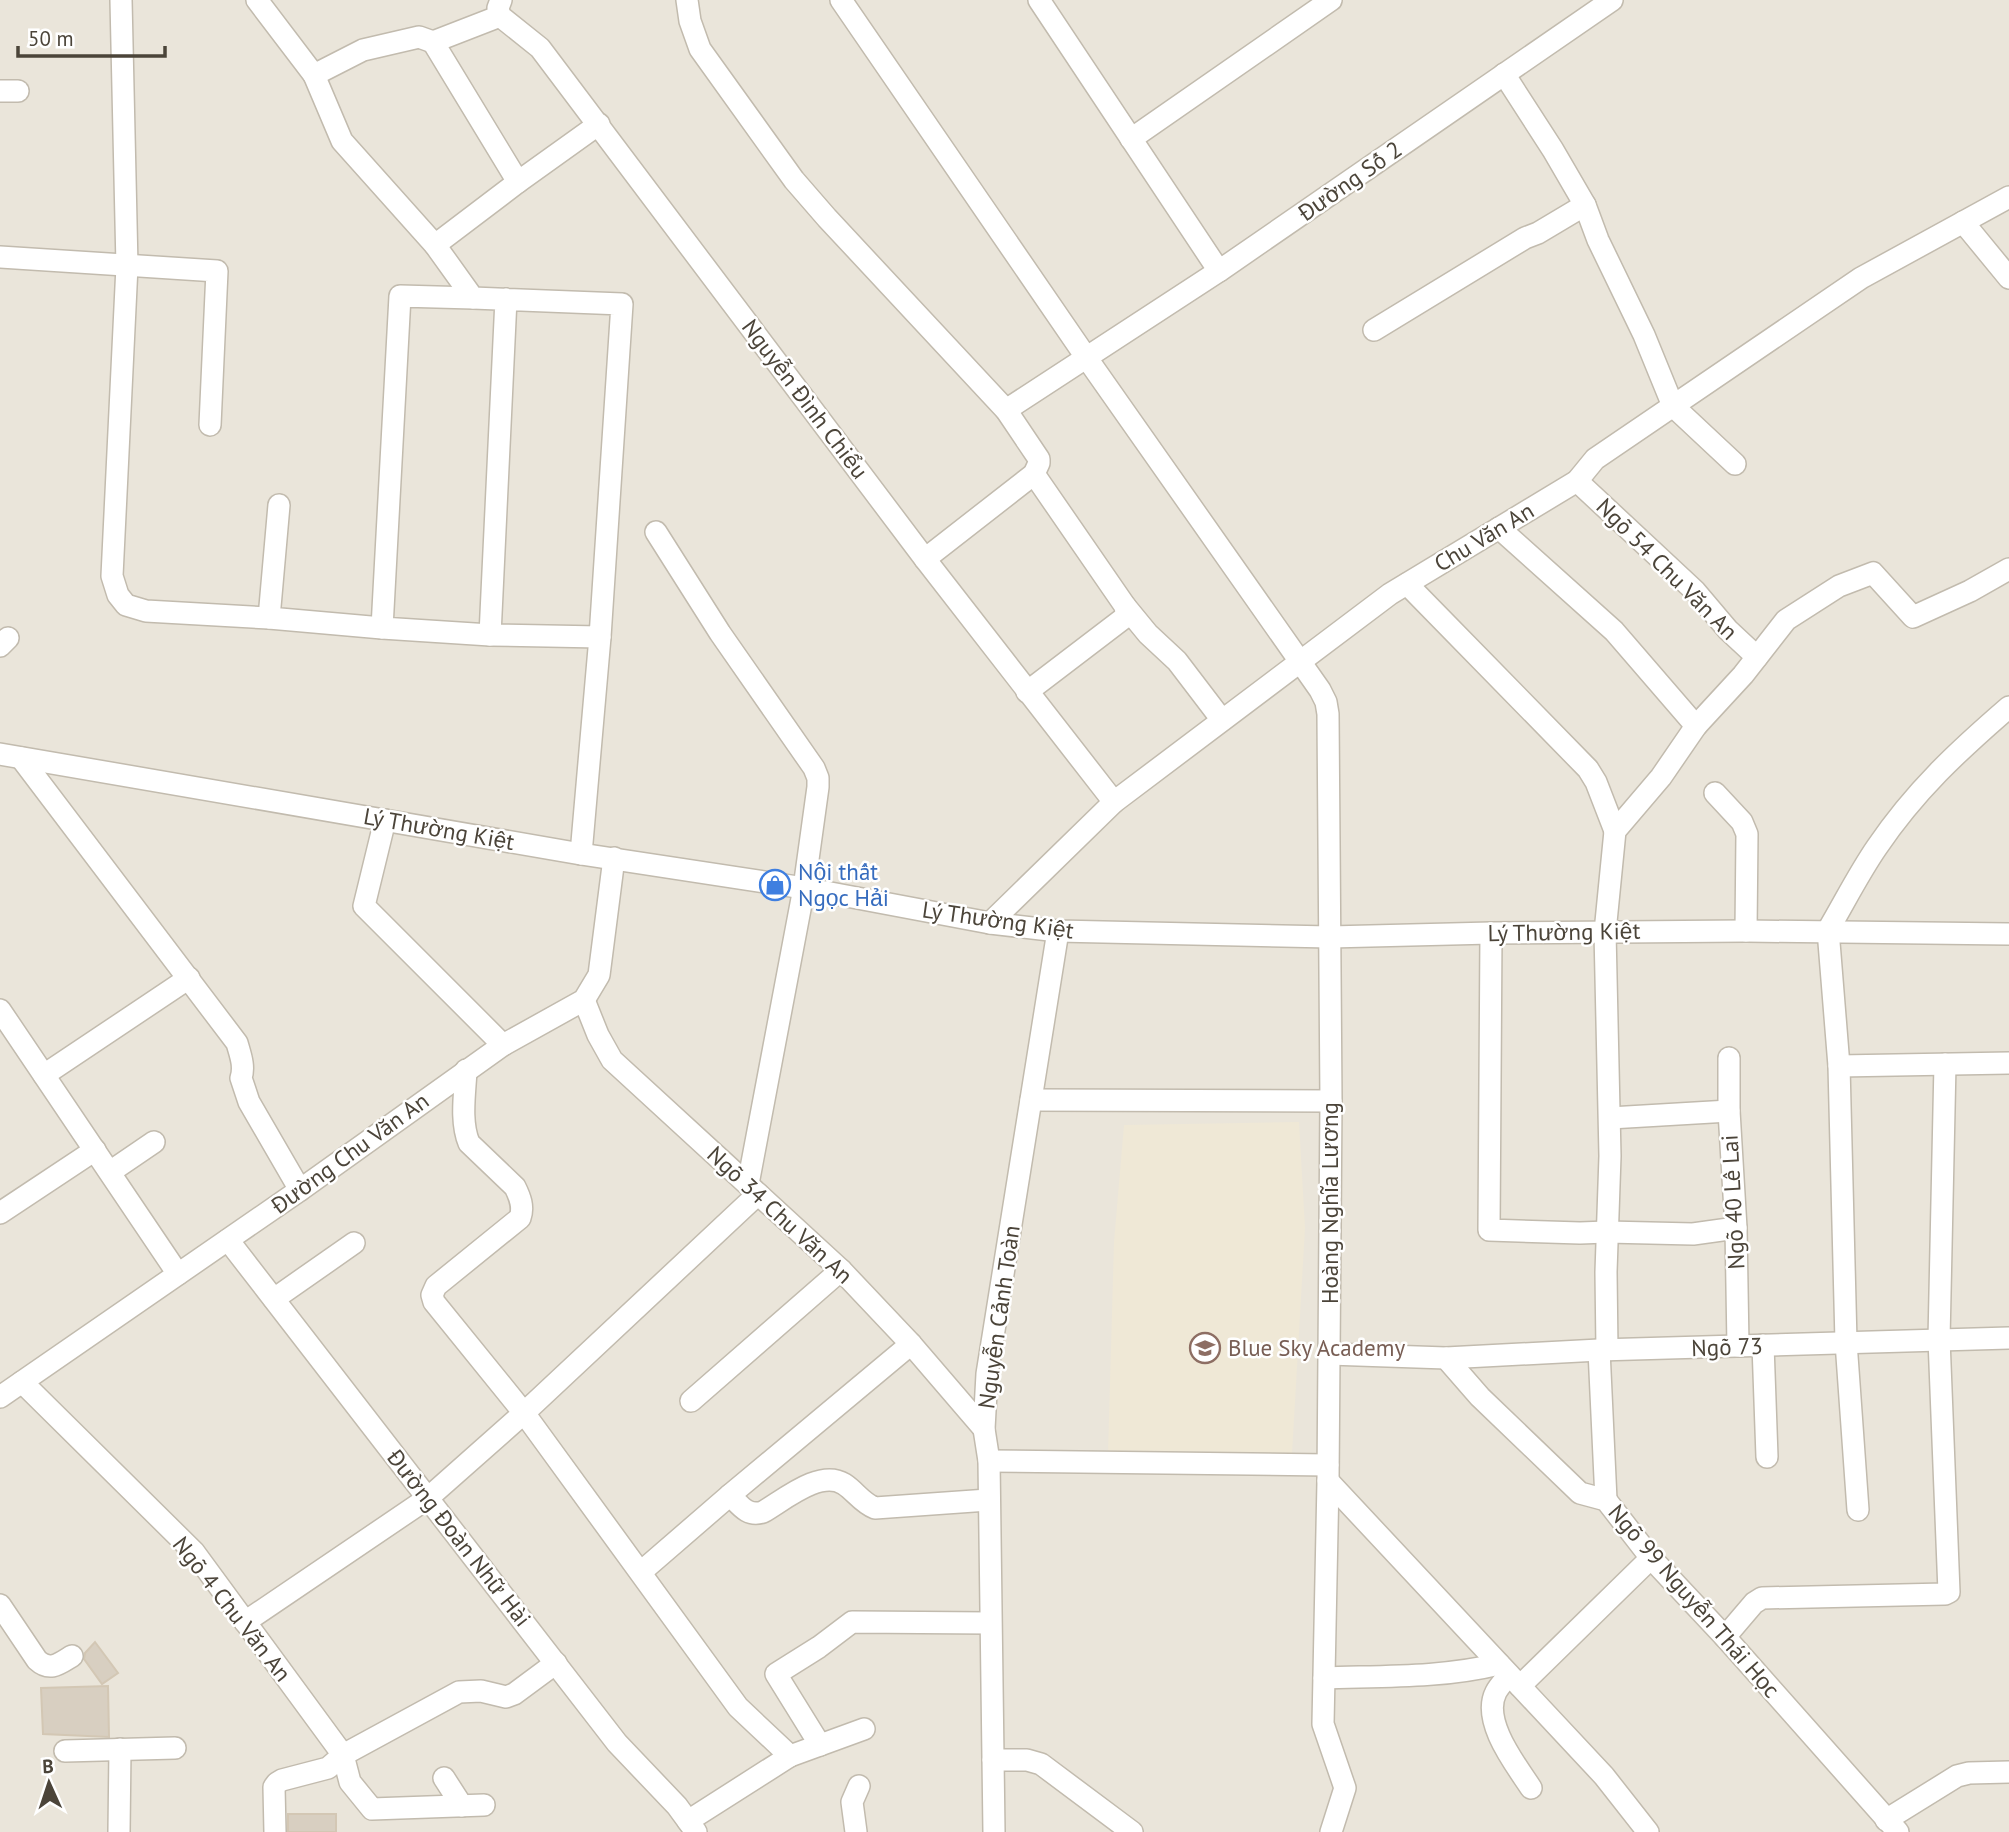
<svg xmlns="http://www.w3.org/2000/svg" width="2009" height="1832" font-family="'PT Sans',sans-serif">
<rect width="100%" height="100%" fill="#f6f3ec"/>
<rect fill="#eae5da" x="0" y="0" width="2009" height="1832"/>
<path fill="#efe8d6" d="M1299 1122 1305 1228 1292 1454H1108L1114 1242 1124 1125Z"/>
<g fill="#d8cfc1" stroke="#d3c7b4" stroke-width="2">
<path d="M95 1642 118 1673 102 1684 84 1659 85 1653Z"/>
<path d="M108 1686 109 1737 43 1734 41 1688Z"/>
<rect x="288" y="1814" width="48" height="18"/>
</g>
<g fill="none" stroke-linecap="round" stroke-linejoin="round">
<g stroke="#c2bbae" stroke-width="24">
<g id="minor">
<path d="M121 0 127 266 112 576 118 595 126 605 146 611 269 618"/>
<path d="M257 0 314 75 363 50 419 37 433 42 500 16"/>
<path d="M501 0 498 8 500 16 540 48 925 559 1114 802"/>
<path d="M687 0 690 21 700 49 794 180 827 218 1006 410 1039 459V463L1034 474 925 559"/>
<path d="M841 0 1086 357 1320 690 1326 702 1328 714 1331 1101 1328 1481 1323 1724 1345 1788 1331 1832"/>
<path d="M1039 0 1219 271"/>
<path d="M433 42 518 182"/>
<path d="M1504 74 1553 150 1585 205"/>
<path d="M314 75 342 141 435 245 518 182 599 124"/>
<path d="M0 91H18"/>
<path d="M1131 139 1331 0"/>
<path d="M1963 222 2009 278"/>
<path d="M435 245 473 298 622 304 600 637 490 635 506 299"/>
<path d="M0 257 217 271 210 425"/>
<path d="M473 298 400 296 382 628 490 635"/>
<path d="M1374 330 1525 238 1538 233 1585 205 1598 240 1644 335 1673 406 1735 464"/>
<path d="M1006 410 1219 271 1612 0"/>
<path d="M1577 481 1695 591 1728 630 1757 657"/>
<path d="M279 505 269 618 382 628"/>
<path d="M1499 528 1614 631 1696 726"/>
<path d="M656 532 720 633 814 768 818 778V787L804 888 748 1184"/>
<path d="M1407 584 1588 769 1596 782 1615 831"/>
<path d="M1125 606 1148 634 1177 661 1222 720"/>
<path d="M0 646 8 638"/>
<path d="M1027 692 1124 618 1126 612 1125 606 1034 474"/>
<path d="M0 754 581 854 804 888 990 923 1058 931 1330 937 1491 933 1746 931 2009 934"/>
<path d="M21 758 237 1043C240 1054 245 1066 241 1078L249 1102 300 1190"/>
<path d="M1715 793 1742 822 1747 834 1746 931"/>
<path d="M385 820 364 906 503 1045"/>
<path d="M581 854 600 637"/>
<path d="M990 923 1114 802 1390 594 1577 481 1595 459 1861 278 2009 197"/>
<path d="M1828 930 1839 1066 1846 1342 1858 1510"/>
<path d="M1828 930C1844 903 1859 873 1877 847 1915 791 1958 751 2009 707"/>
<path d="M1491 933 1489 1230 1580 1233 1607 1232 1693 1234 1736 1228"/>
<path d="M584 1000 598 1035 612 1060 841 1270 911 1344 984 1429"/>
<path d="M0 1010 178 1274"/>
<path d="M1729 1058V1111L1736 1228 1738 1346"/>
<path d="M1839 1066 2009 1063"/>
<path d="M466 1070C465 1093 460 1121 469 1143L515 1187C520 1197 524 1207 520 1218L436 1286 432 1295 434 1302 524 1413 738 1707 790 1756"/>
<path d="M44 1075 189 978"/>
<path d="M1031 1100 1331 1101"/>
<path d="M1610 1118 1729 1111"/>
<path d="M110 1172 154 1142"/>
<path d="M0 1213 95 1150"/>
<path d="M228 1240 617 1743 677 1806 696 1832"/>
<path d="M274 1299 354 1243"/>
<path d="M1763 1345 1767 1457"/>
<path d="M1599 1350 1606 1500"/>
<path d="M1607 1350 1606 1272 1610 1156 1605 932 1615 831 1661 777 1696 726 1743 675 1786 620 1839 586 1873 573 1913 617 1970 591 2009 569"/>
<path d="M1329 1354 1446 1358 1599 1350 2009 1338"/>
<path d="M1446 1358 1480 1397 1580 1493 1606 1500 1651 1558 1725 1637 1898 1832"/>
<path d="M22 1382 194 1552 343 1755 350 1782 372 1809 484 1805"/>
<path d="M0 1397 300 1190 503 1045 584 1000 599 975 614 858"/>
<path d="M691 1401 841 1270"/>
<path d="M989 1461 1328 1465"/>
<path d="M1328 1481 1604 1776 1648 1832"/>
<path d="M730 1495C740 1505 747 1517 763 1512 784 1500 820 1469 844 1484 855 1491 862 1503 875 1508L988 1500"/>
<path d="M641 1572 730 1495 911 1344"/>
<path d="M0 1605 37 1660C50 1672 59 1664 72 1656"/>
<path d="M245 1622 428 1498 524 1413 758 1194"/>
<path d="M1725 1637 1754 1603 1762 1598 1945 1594 1949 1592 1939 1339 1945 1064"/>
<path d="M1509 1675C1505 1680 1499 1686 1496 1692 1481 1721 1516 1765 1531 1788"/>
<path d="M1324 1678C1382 1676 1442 1678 1499 1664"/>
<path d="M1520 1686 1651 1558"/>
<path d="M820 1745 776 1674 819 1647 852 1622 990 1623"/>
<path d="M65 1751 175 1748"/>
<path d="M993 1760H1027L1041 1764 1132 1832"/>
<path d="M444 1778 462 1806"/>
<path d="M1886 1820 1957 1776 1969 1773 2009 1772"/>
<path d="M688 1821 790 1756 864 1729"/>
<path d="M119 1832 120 1749"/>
<path d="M275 1832 274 1787 277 1783 282 1780 328 1768 343 1755 459 1692 481 1691 506 1697 514 1694 556 1663"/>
<path d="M856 1832 852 1802 859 1786"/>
<path d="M994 1832 989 1461 984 1429 987 1374 1058 931"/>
</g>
</g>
<use href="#minor" stroke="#fff" stroke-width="21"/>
</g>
<defs>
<g id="shop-ring" transform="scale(1.575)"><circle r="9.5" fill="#fff" stroke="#3f7fe0" stroke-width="1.5"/><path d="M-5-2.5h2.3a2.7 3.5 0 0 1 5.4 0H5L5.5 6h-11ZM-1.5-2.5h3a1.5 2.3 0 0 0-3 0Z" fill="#3f7fe0"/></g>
<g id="school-ring" transform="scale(1.575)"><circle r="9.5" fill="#fff" stroke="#8d6e63" stroke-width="1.5"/><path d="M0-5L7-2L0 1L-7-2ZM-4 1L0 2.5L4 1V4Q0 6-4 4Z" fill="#8d6e63"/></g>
</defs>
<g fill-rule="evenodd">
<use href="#shop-ring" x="775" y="885"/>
<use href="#school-ring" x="1205" y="1348"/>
</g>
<g text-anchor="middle" stroke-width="5" stroke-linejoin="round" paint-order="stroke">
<g font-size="23" fill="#4b4439" stroke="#fff">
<text transform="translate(1350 181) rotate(-35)" y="8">Đường Số 2</text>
<text transform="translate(805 399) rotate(53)" y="8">Nguyễn Đình Chiểu</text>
<text transform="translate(1484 537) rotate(-31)" y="8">Chu Văn An</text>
<text transform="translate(1667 569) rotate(45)" y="8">Ngõ 54 Chu Văn An</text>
<text transform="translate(439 829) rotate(10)" y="8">Lý Thường Kiệt</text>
<text transform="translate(998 920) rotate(8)" y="8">Lý Thường Kiệt</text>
<text transform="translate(1564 932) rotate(-1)" y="8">Lý Thường Kiệt</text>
<text transform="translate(350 1153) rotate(-36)" y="8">Đường Chu Văn An</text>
<text transform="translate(1733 1202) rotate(-93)" y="8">Ngõ 40 Lê Lai</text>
<text transform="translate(1330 1203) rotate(-90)" y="8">Hoàng Nghĩa Lương</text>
<text transform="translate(780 1215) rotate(43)" y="8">Ngõ 34 Chu Văn An</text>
<text transform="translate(999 1317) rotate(-82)" y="8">Nguyễn Cảnh Toàn</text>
<text transform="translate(1727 1347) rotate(-2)" y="8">Ngõ 73</text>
<text transform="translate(459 1538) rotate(52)" y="8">Đường Đoàn Nhữ Hài</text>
<text transform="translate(1694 1601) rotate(49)" y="8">Ngõ 99 Nguyễn Thái Học</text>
<text transform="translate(232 1609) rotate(52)" y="8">Ngõ 4 Chu Văn An</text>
</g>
<g font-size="23" fill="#366cbe" stroke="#fff" text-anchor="start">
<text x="798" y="880">Nội thất<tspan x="798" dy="26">Ngọc Hải</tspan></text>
</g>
<g font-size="23" fill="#785e54" stroke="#fff" text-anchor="start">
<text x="1228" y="1356">Blue Sky Academy</text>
</g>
</g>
<g transform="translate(49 1783) rotate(357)" stroke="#ffffff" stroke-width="5" paint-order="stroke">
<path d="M0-5L12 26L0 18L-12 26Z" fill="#4b4439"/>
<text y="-10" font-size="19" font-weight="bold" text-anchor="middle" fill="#4b4439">B</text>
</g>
<path d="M18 46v10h147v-10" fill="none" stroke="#4b4439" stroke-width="3.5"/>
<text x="28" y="46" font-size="21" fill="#4b4439" stroke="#ffffff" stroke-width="5" paint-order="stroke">50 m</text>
</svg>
